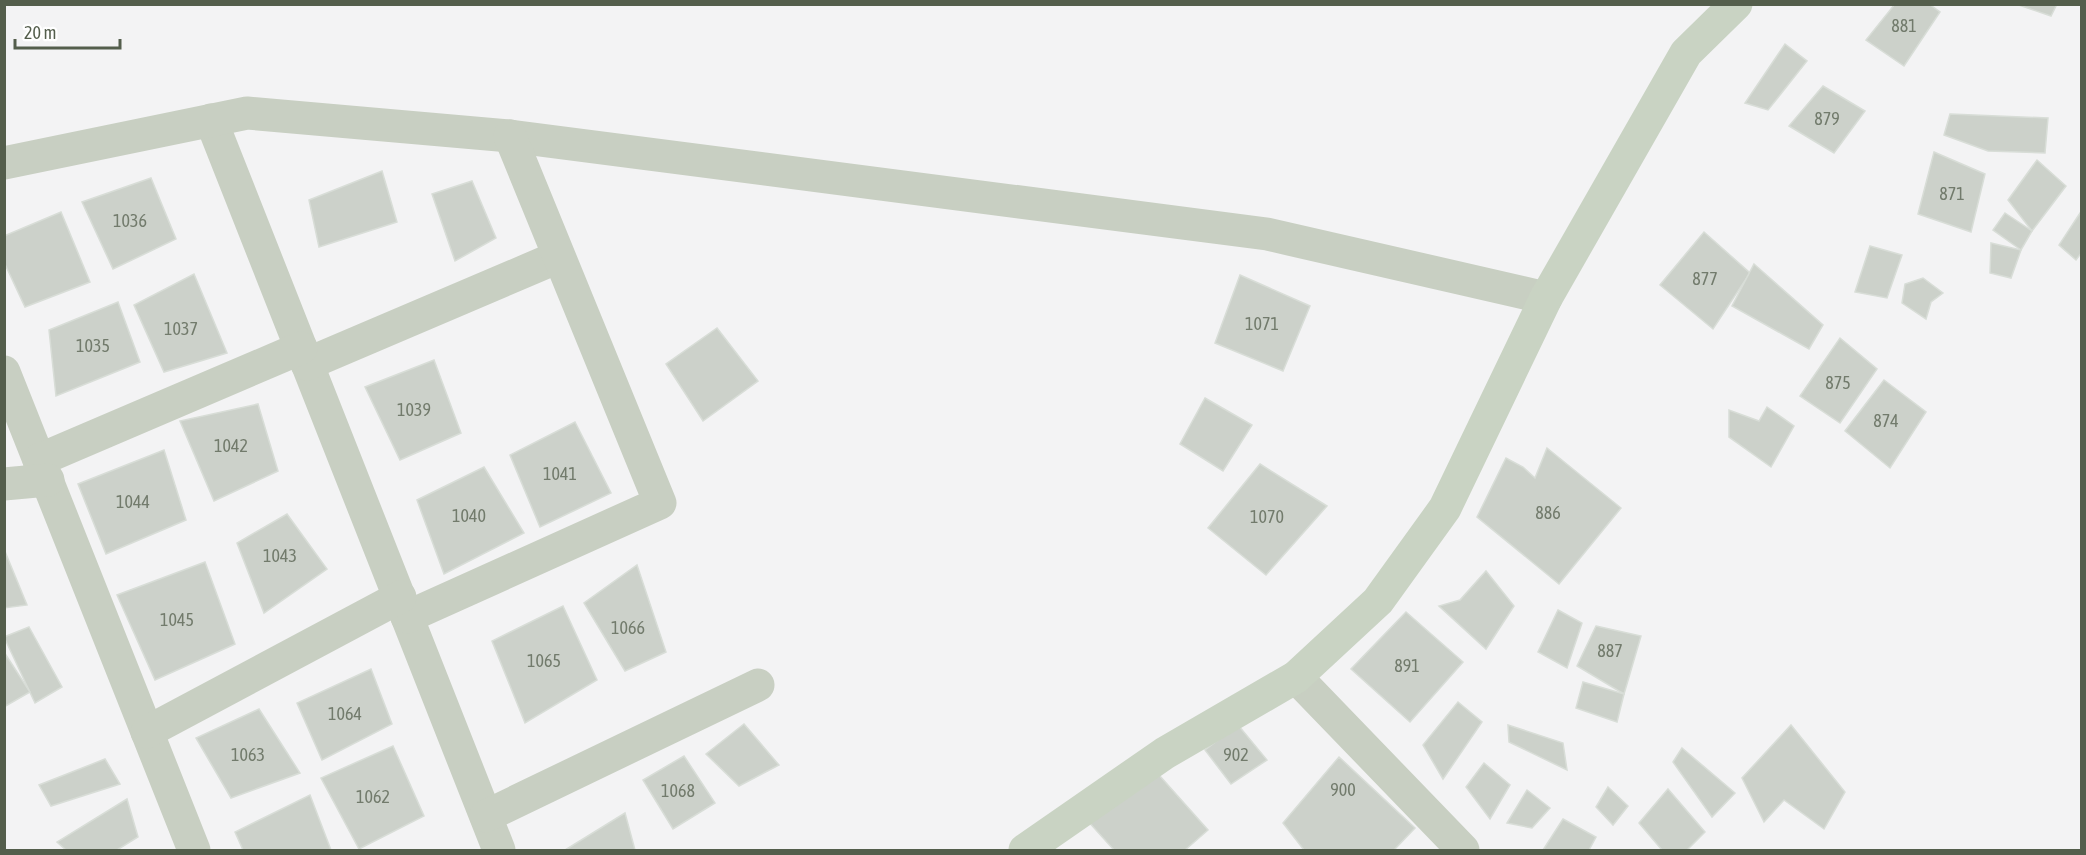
<svg xmlns="http://www.w3.org/2000/svg" width="2086" height="855" font-family="'Asap Condensed',sans-serif">
<rect width="100%" height="100%" fill="#f3f3f4"/>
<g fill="#ccd1ca" stroke="#d8ddd7" stroke-width="1.5">
<path d="M1895 4H1929L1940 12 1904 66 1866 40Z"/>
<path d="M2016 4H2057L2051 16Z"/>
<path d="M1785 44 1807 61 1768 110 1745 103Z"/>
<path d="M1823 86 1865 111 1834 153 1789 126Z"/>
<path d="M1950 114 2048 118 2045 153 1988 151 1944 135Z"/>
<path d="M1934 152 1985 174 1971 232 1918 214Z"/>
<path d="M2037 160 2066 186 2032 231 2008 200Z"/>
<path d="M382 171 397 222 319 247 309 200Z"/>
<path d="M151 178 176 239 113 269 82 202Z"/>
<path d="M472 181 496 238 455 261 432 194Z"/>
<path d="M2082 210V252L2076 260 2059 245Z"/>
<path d="M61 212 90 282 25 307 4 262V236Z"/>
<path d="M2005 213 2032 231 2021 250 1993 230Z"/>
<path d="M1704 232 1750 273 1713 329 1660 285Z"/>
<path d="M1991 243 2021 250 2011 278 1990 273Z"/>
<path d="M1870 246 1902 255 1887 298 1855 292Z"/>
<path d="M1754 264 1823 325 1809 349 1732 306Z"/>
<path d="M194 274 227 353 164 372 134 305Z"/>
<path d="M1240 275 1310 306 1283 371 1215 343Z"/>
<path d="M1923 278 1943 293 1931 302 1926 319 1902 303 1905 284Z"/>
<path d="M118 302 140 362 56 396 49 330Z"/>
<path d="M717 328 758 381 703 421 666 364Z"/>
<path d="M1840 338 1877 369 1840 423 1800 396Z"/>
<path d="M434 360 461 433 400 460 365 387Z"/>
<path d="M1884 380 1926 412 1890 468 1845 431Z"/>
<path d="M1205 398 1252 425 1223 471 1180 444Z"/>
<path d="M258 404 278 471 214 501 180 421Z"/>
<path d="M1767 407 1794 426 1771 467 1729 437V410L1759 421Z"/>
<path d="M575 422 611 493 540 527 510 455Z"/>
<path d="M1547 448 1621 508 1559 584 1477 517 1506 458 1523 467 1535 478Z"/>
<path d="M164 450 186 520 106 554 78 484Z"/>
<path d="M1260 464 1327 506 1266 575 1208 528Z"/>
<path d="M484 467 524 533 444 574 417 500Z"/>
<path d="M287 514 327 569 264 613 237 543Z"/>
<path d="M4 549 27 605 4 608Z"/>
<path d="M205 562 235 644 155 680 117 595Z"/>
<path d="M637 565 666 652 625 671 584 603Z"/>
<path d="M1486 571 1514 606 1486 649 1439 606 1460 600Z"/>
<path d="M563 606 597 680 525 723 492 641Z"/>
<path d="M1558 610 1582 623 1567 668 1538 652Z"/>
<path d="M1406 612 1463 662 1410 722 1351 669Z"/>
<path d="M1596 626 1641 636 1624 694 1577 666Z"/>
<path d="M29 627 62 687 35 703 4 637Z"/>
<path d="M4 652 30 692 4 707Z"/>
<path d="M371 669 392 724 322 760 297 703Z"/>
<path d="M1583 682 1624 694 1617 722 1576 708Z"/>
<path d="M1458 702 1482 722 1443 779 1423 745Z"/>
<path d="M259 709 300 773 231 798 196 738Z"/>
<path d="M744 724 779 765 739 786 706 754Z"/>
<path d="M1238 725 1267 760 1231 784 1205 750Z"/>
<path d="M1508 725 1563 743 1567 770 1509 742Z"/>
<path d="M1791 725 1845 792 1824 829 1784 800 1764 822 1742 778Z"/>
<path d="M393 746 424 816 359 849 321 778Z"/>
<path d="M1682 748 1735 793 1712 817 1673 762Z"/>
<path d="M684 756 715 803 673 829 643 780Z"/>
<path d="M1339 757 1415 828 1394 850H1304L1283 823Z"/>
<path d="M105 759 120 784 51 806 39 785Z"/>
<path d="M1484 763 1510 785 1490 819 1466 787Z"/>
<path d="M1159 775 1208 830 1185 850H1114L1086 819Z"/>
<path d="M1608 787 1628 806 1613 825 1596 807Z"/>
<path d="M1668 789 1705 832 1687 850H1662L1639 823Z"/>
<path d="M1527 790 1550 808 1532 828 1507 823Z"/>
<path d="M310 795 331 850H243L235 832Z"/>
<path d="M127 799 138 837 117 850H66L57 842Z"/>
<path d="M625 813 635 850H565Z"/>
<path d="M1563 819 1596 837 1589 850H1543Z"/>
</g>
<g fill="none" stroke-linecap="round" stroke-linejoin="round">
<g stroke="#c8cfc2" stroke-width="33">
<path d="M211 120 499 850"/>
<path d="M4 163 247 113 510 136 1267 234 1546 298"/>
<path d="M307 364 558 257"/>
<path d="M4 372 194 850"/>
<path d="M39 460 301 348"/>
<path d="M4 484 48 480"/>
<path d="M407 617 660 503 510 136"/>
<path d="M1296 677 1463 850"/>
<path d="M147 732 400 597"/>
<path d="M486 816 758 685"/>
</g>
<path stroke="#c9d3c3" stroke-width="33" d="M1025 850 1165 753 1296 677 1378 601 1445 508 1546 298 1686 53 1736 4"/>
</g>
<g text-anchor="middle" stroke-width="5" stroke-linejoin="round" paint-order="stroke">
<g font-size="18" fill="#727b6c">
<text x="1904" y="32">881</text>
<text x="1827" y="125">879</text>
<text x="1952" y="200">871</text>
<text x="130" y="227">1036</text>
<text x="1705" y="285">877</text>
<text x="1262" y="330">1071</text>
<text x="181" y="335">1037</text>
<text x="93" y="352">1035</text>
<text x="1838" y="389">875</text>
<text x="414" y="416">1039</text>
<text x="1886" y="427">874</text>
<text x="231" y="452">1042</text>
<text x="560" y="480">1041</text>
<text x="133" y="508">1044</text>
<text x="1548" y="519">886</text>
<text x="469" y="522">1040</text>
<text x="1267" y="523">1070</text>
<text x="280" y="562">1043</text>
<text x="177" y="626">1045</text>
<text x="628" y="634">1066</text>
<text x="1610" y="657">887</text>
<text x="544" y="667">1065</text>
<text x="1407" y="672">891</text>
<text x="345" y="720">1064</text>
<text x="248" y="761">1063</text>
<text x="1236" y="761">902</text>
<text x="1343" y="796">900</text>
<text x="678" y="797">1068</text>
<text x="373" y="803">1062</text>
</g>
</g>
<rect width="2086" height="855" fill="none" stroke="#545e4c" stroke-width="12"/>
<path d="M15 39v9h105v-9" fill="none" stroke="#545e4c" stroke-width="3"/>
<text x="24" y="39" font-size="18" fill="#545e4c" stroke="#ffffff" stroke-width="4.5" paint-order="stroke">20 m</text>
</svg>
